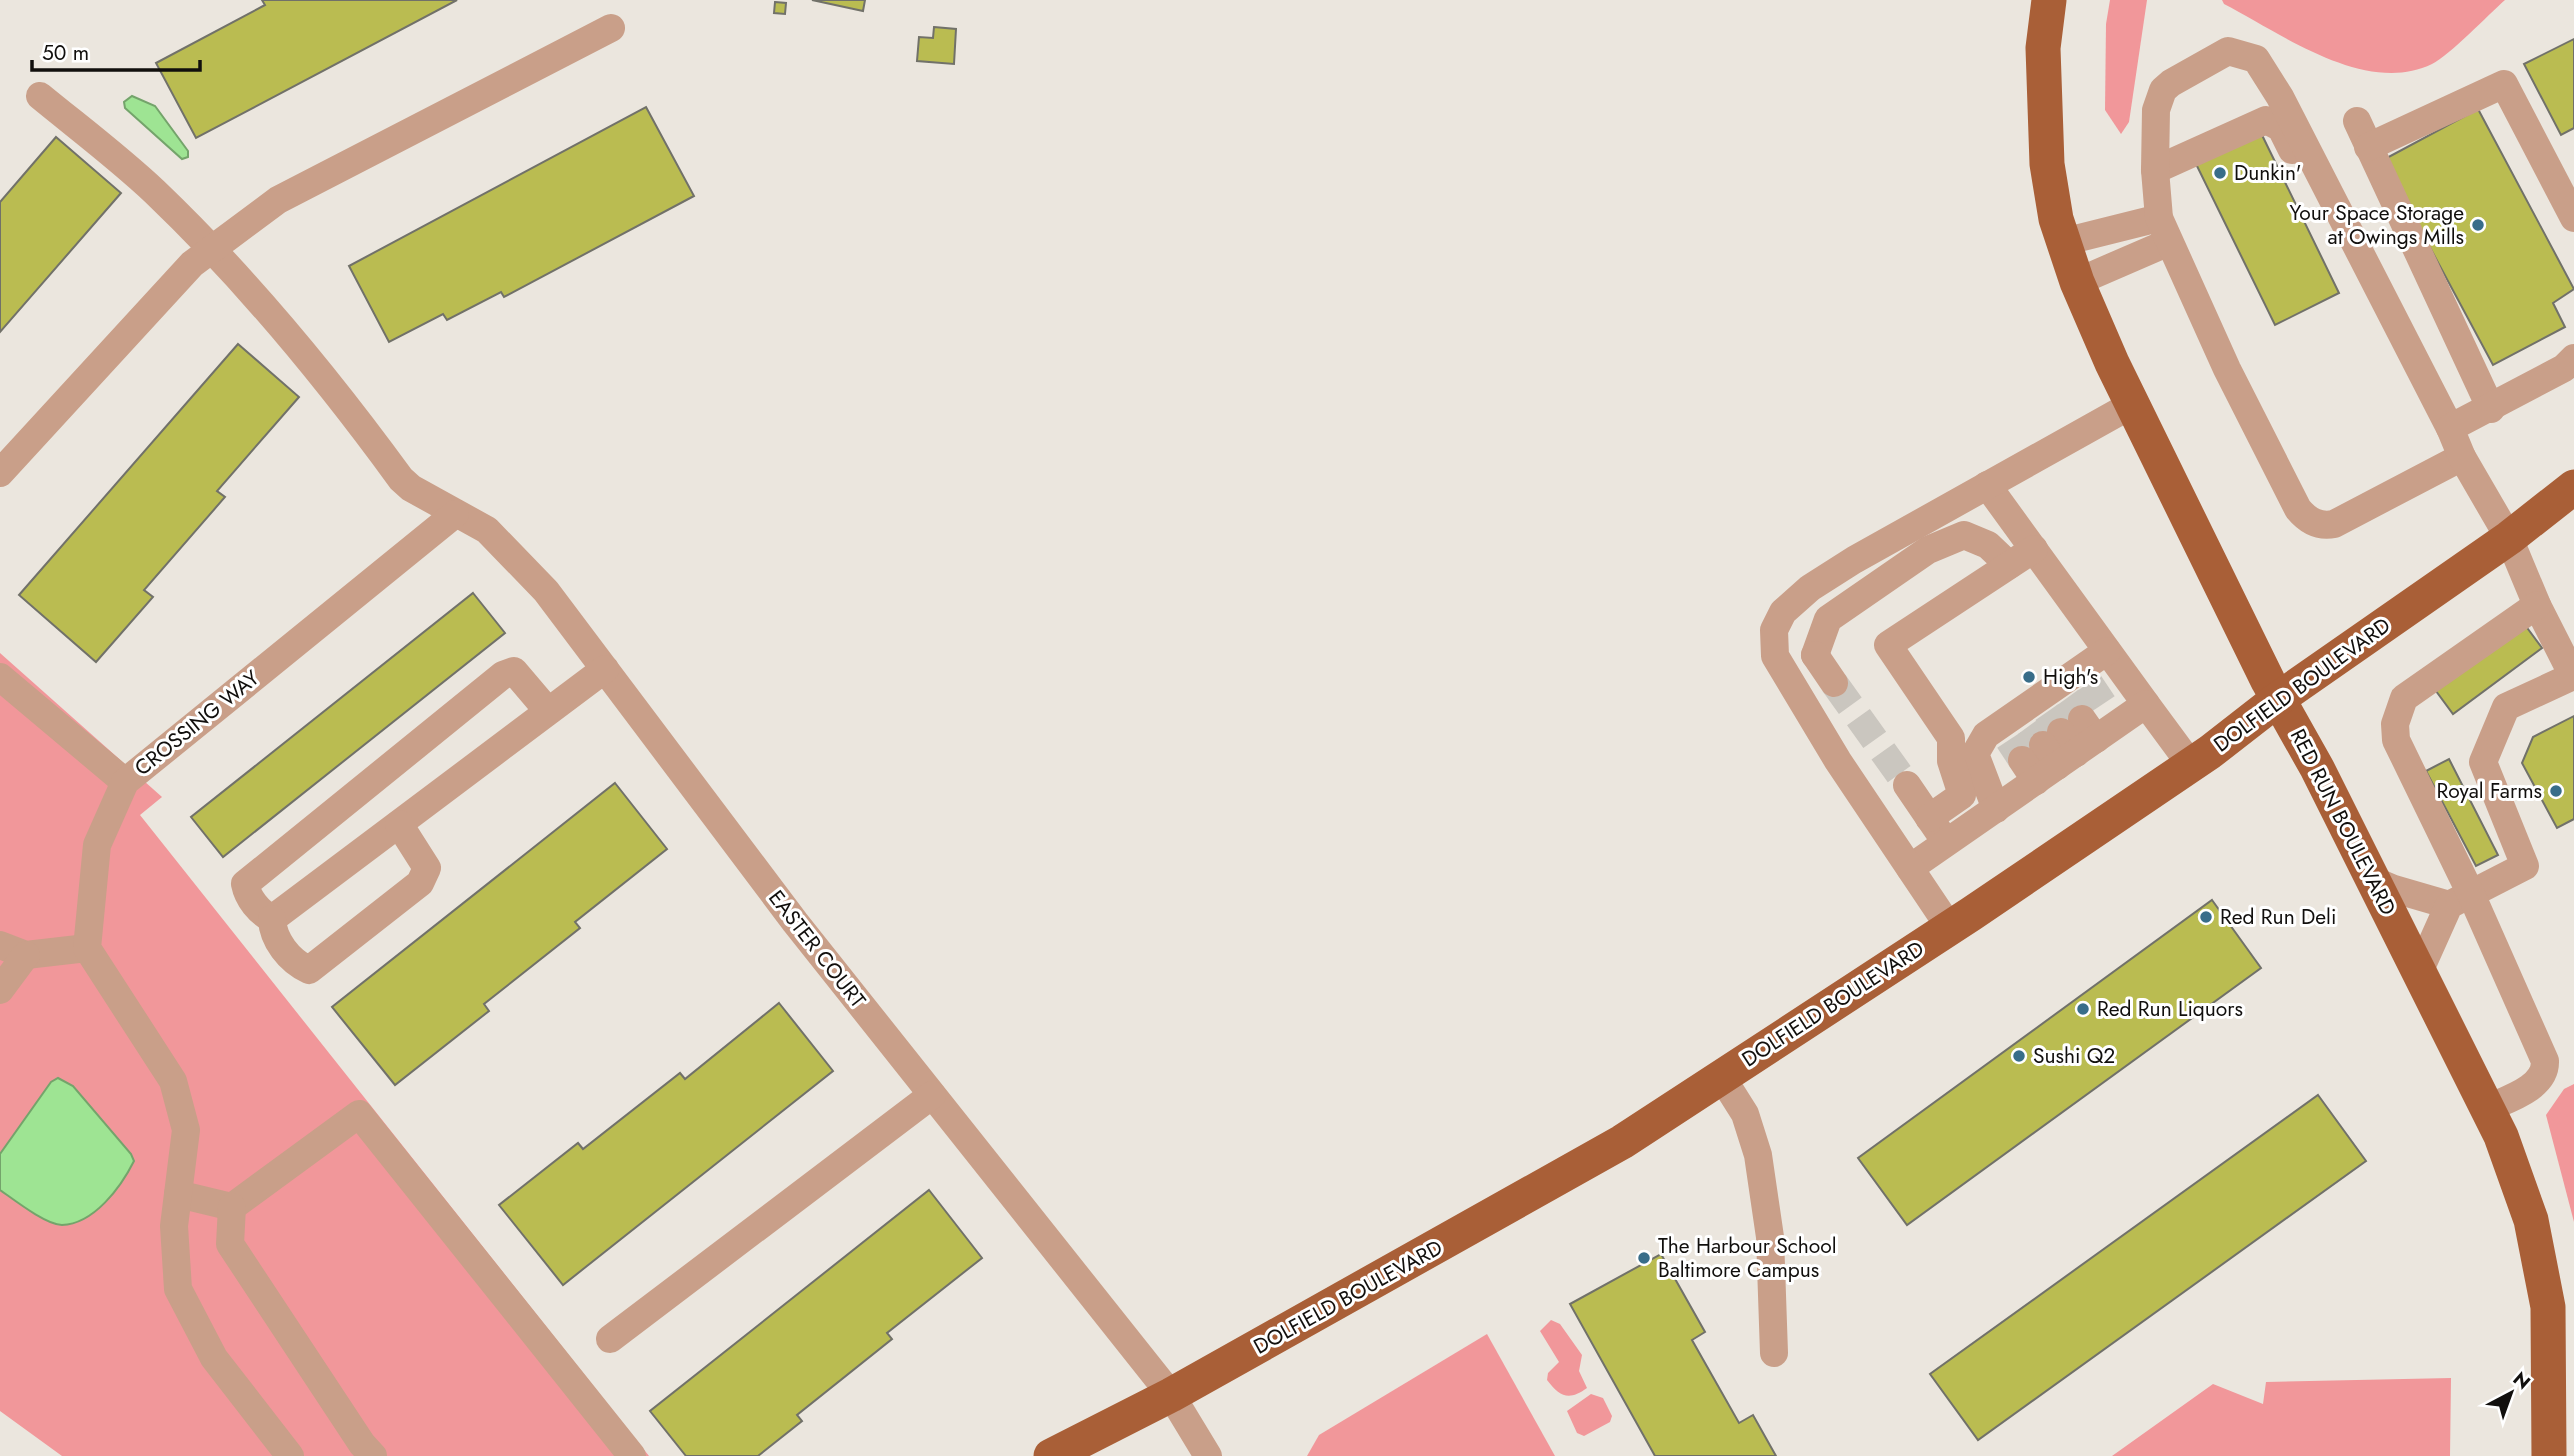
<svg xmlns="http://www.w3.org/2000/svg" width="2574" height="1456" font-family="Jost,sans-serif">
<rect width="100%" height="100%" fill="#ebe6de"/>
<g fill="#f1979a">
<path d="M2110 0H2147L2129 122 2121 134 2105 110 2106 24Z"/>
<path d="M2222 0H2505C2488 15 2450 55 2432 64 2366 96 2282 34 2224 4Z"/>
<path d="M0 653 162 797 140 815 649 1456H62L0 1411Z"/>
<path d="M2574 1084V1222L2546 1115 2564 1089Z"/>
<path d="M1551 1320 1560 1324 1582 1355 1579 1371 1587 1388C1569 1401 1560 1397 1547 1380L1548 1373 1559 1362 1540 1331Z"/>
<path d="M1487 1334 1555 1456H1307L1319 1435Z"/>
<path d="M2451 1378 2450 1456H2112L2213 1384 2263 1404 2266 1382Z"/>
<path d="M1591 1394 1603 1398 1612 1416 1610 1422 1584 1436 1577 1433 1567 1411Z"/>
</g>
<g fill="#9ee493" stroke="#74a46b" stroke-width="2">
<path d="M132 96 155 106 188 151V157L182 159 125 108 124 102Z"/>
<path d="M58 1078 73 1086 131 1154 134 1161C121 1187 94 1224 62 1225 46 1225 13 1199 0 1190V1154L51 1082Z"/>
</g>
<g fill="#babc51" stroke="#717169" stroke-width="2">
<path d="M262 0H457L196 138 156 63 265 5Z"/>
<path d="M812 0H865L863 11Z"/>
<path d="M775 2 786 3 785 14 774 13Z"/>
<path d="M934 27 956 29 954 64 917 61 919 37 933 38Z"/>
<path d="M2574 39V128L2561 135 2524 64Z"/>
<path d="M646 107 694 196 504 297 501 292 447 320 443 314 389 342 349 266Z"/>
<path d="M2478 109 2574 289 2553 303 2565 327 2493 365 2383 160Z"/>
<path d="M2261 133 2339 293 2275 325 2196 164Z"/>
<path d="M56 137 121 193 0 332V202Z"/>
<path d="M238 344 299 397 217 491 225 497 144 590 153 597 96 662 19 595Z"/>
<path d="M473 593 505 633 223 857 191 817Z"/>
<path d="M2525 625 2542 648 2453 714 2436 691Z"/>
<path d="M2574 716V819L2557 828 2522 763 2533 737Z"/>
<path d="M2449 759 2498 855 2476 866 2426 771Z"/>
<path d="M615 783 667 849 575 922 580 928 484 1004 489 1011 395 1085 332 1007Z"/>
<path d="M2212 900 2261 968 1907 1225 1858 1158Z"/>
<path d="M779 1003 833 1071 563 1285 499 1205 578 1143 583 1149 680 1073 685 1079Z"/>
<path d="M2318 1095 2366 1161 1978 1440 1930 1374Z"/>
<path d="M929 1190 982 1258 887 1333 892 1339 797 1415 802 1421 758 1456H686L650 1411Z"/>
<path d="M1661 1254 1705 1332 1692 1340 1739 1423 1753 1415 1776 1456H1655L1570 1304Z"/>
</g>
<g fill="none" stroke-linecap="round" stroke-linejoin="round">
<g stroke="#cac6bf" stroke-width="28" stroke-dasharray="28 14" stroke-linecap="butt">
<path d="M1834 683 1907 785"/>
<path d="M2089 683 2103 704"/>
<path d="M2067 698 2082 719"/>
<path d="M2047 712 2061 732"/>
<path d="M2029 726 2043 745"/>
<path d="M2009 740 2022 760"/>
</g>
<g stroke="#c99f89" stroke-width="28">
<path d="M40 96C79 128 119 158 155 192 247 280 326 376 401 479L411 488 487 530 546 591 795 922 1171 1395 1208 1456"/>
<path d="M2357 121 2491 409"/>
<path d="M2368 147 2504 84 2574 218"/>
<path d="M2155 170 2266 120 2281 128 2292 150"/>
<path d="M2063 242 2159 218"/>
<path d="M2077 282 2167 243"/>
<path d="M2450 428 2280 97 2256 59 2228 51 2171 83 2163 90 2156 110 2155 170 2159 218 2227 369 2298 509C2308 521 2319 527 2334 524L2462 457"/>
<path d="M0 473 192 264 278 200 611 28"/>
<path d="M1987 485 2146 704"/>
<path d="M1815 655 1828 619 1928 550 1964 535 1988 545 2009 565"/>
<path d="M1815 655 1834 683"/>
<path d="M0 677 125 782"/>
<path d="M548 711 514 671 503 675 245 884C248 899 259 912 272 919L605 669"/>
<path d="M2082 719 2096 739"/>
<path d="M2061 732 2076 753"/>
<path d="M2043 745 2057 766"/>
<path d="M2022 760 2036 781"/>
<path d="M1907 785 1939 832"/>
<path d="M1996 809 1975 754 1986 735 2107 651"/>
<path d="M1929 818 1962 795 1951 761V738L1888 645 2034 549"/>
<path d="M1910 868 2146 704 2191 765"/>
<path d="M2373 880 2394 889 2449 905"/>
<path d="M272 919C273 940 289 961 309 970L420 883 427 868 399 824"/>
<path d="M1950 928 1838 761 1775 656 1774 630 1783 612 1810 588 1854 560 2133 404"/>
<path d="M0 945 26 955 87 948"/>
<path d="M2419 972 2449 905 2525 866 2483 762 2506 707 2573 676 2537 605 2509 538 2462 457 2450 428 2564 368 2574 358"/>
<path d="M0 990 26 955"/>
<path d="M1721 1076 1745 1114 1758 1155 1770 1237 1774 1353"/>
<path d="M2486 1109C2508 1099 2546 1088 2545 1061L2471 894 2396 740 2395 724 2404 698 2537 605"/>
<path d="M178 1194 232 1207 359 1114 632 1456"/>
<path d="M232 1207 230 1244 362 1444 373 1456"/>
<path d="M610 1339 932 1095"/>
<path d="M290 1456 214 1358 178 1289 174 1226 186 1130 173 1081 87 948 97 845 125 782 455 514"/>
</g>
<g stroke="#a95f37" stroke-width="35">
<path d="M2049 0 2043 48 2047 164 2056 219 2077 282 2112 363 2268 681 2317 768 2501 1136 2531 1220 2548 1307 2549 1456"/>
<path d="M1051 1456 1171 1395 1622 1142 1971 914 2210 752 2278 699 2509 538 2574 487"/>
</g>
</g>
<g fill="#386d89" stroke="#fff" stroke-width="2.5">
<circle cx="2220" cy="173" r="7"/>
<circle cx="2478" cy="225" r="7"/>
<circle cx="2029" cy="677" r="7"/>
<circle cx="2556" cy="791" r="7"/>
<circle cx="2206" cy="917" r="7"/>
<circle cx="2083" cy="1009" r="7"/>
<circle cx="2019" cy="1056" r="7"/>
<circle cx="1644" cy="1258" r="7"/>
</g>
<g text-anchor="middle" stroke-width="6" stroke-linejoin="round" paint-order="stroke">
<g font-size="21" fill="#110f0d" stroke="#fff" text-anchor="start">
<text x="2234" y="180">Dunkin'</text>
<text x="2464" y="220" text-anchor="end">Your Space Storage<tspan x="2464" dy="24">at Owings Mills</tspan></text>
<text x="2043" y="684">High's</text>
<text x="2542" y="798" text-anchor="end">Royal Farms</text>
<text x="2220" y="924">Red Run Deli</text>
<text x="2097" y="1016">Red Run Liquors</text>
<text x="2033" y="1063">Sushi Q2</text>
<text x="1658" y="1253">The Harbour School<tspan x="1658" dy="24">Baltimore Campus</tspan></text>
</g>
<g font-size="21" fill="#110f0d" stroke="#fff">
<text transform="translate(2302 685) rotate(-36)" y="7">DOLFIELD BOULEVARD</text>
<text transform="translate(197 723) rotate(-39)" y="7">CROSSING WAY</text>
<text transform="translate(2343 822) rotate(63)" y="7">RED RUN BOULEVARD</text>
<text transform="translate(817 949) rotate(52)" y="7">EASTER COURT</text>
<text transform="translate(1833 1004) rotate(-33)" y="7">DOLFIELD BOULEVARD</text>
<text transform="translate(1348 1297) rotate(-29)" y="7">DOLFIELD BOULEVARD</text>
</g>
</g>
<g transform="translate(2511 1393) rotate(41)" stroke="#ffffff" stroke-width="5" paint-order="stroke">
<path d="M0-5L12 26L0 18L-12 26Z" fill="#110f0d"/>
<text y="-10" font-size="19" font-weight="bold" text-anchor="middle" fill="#110f0d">N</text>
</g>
<path d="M32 60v10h168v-10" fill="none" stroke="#110f0d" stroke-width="3.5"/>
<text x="42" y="60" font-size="21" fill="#110f0d" stroke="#ffffff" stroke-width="5" paint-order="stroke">50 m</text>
</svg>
